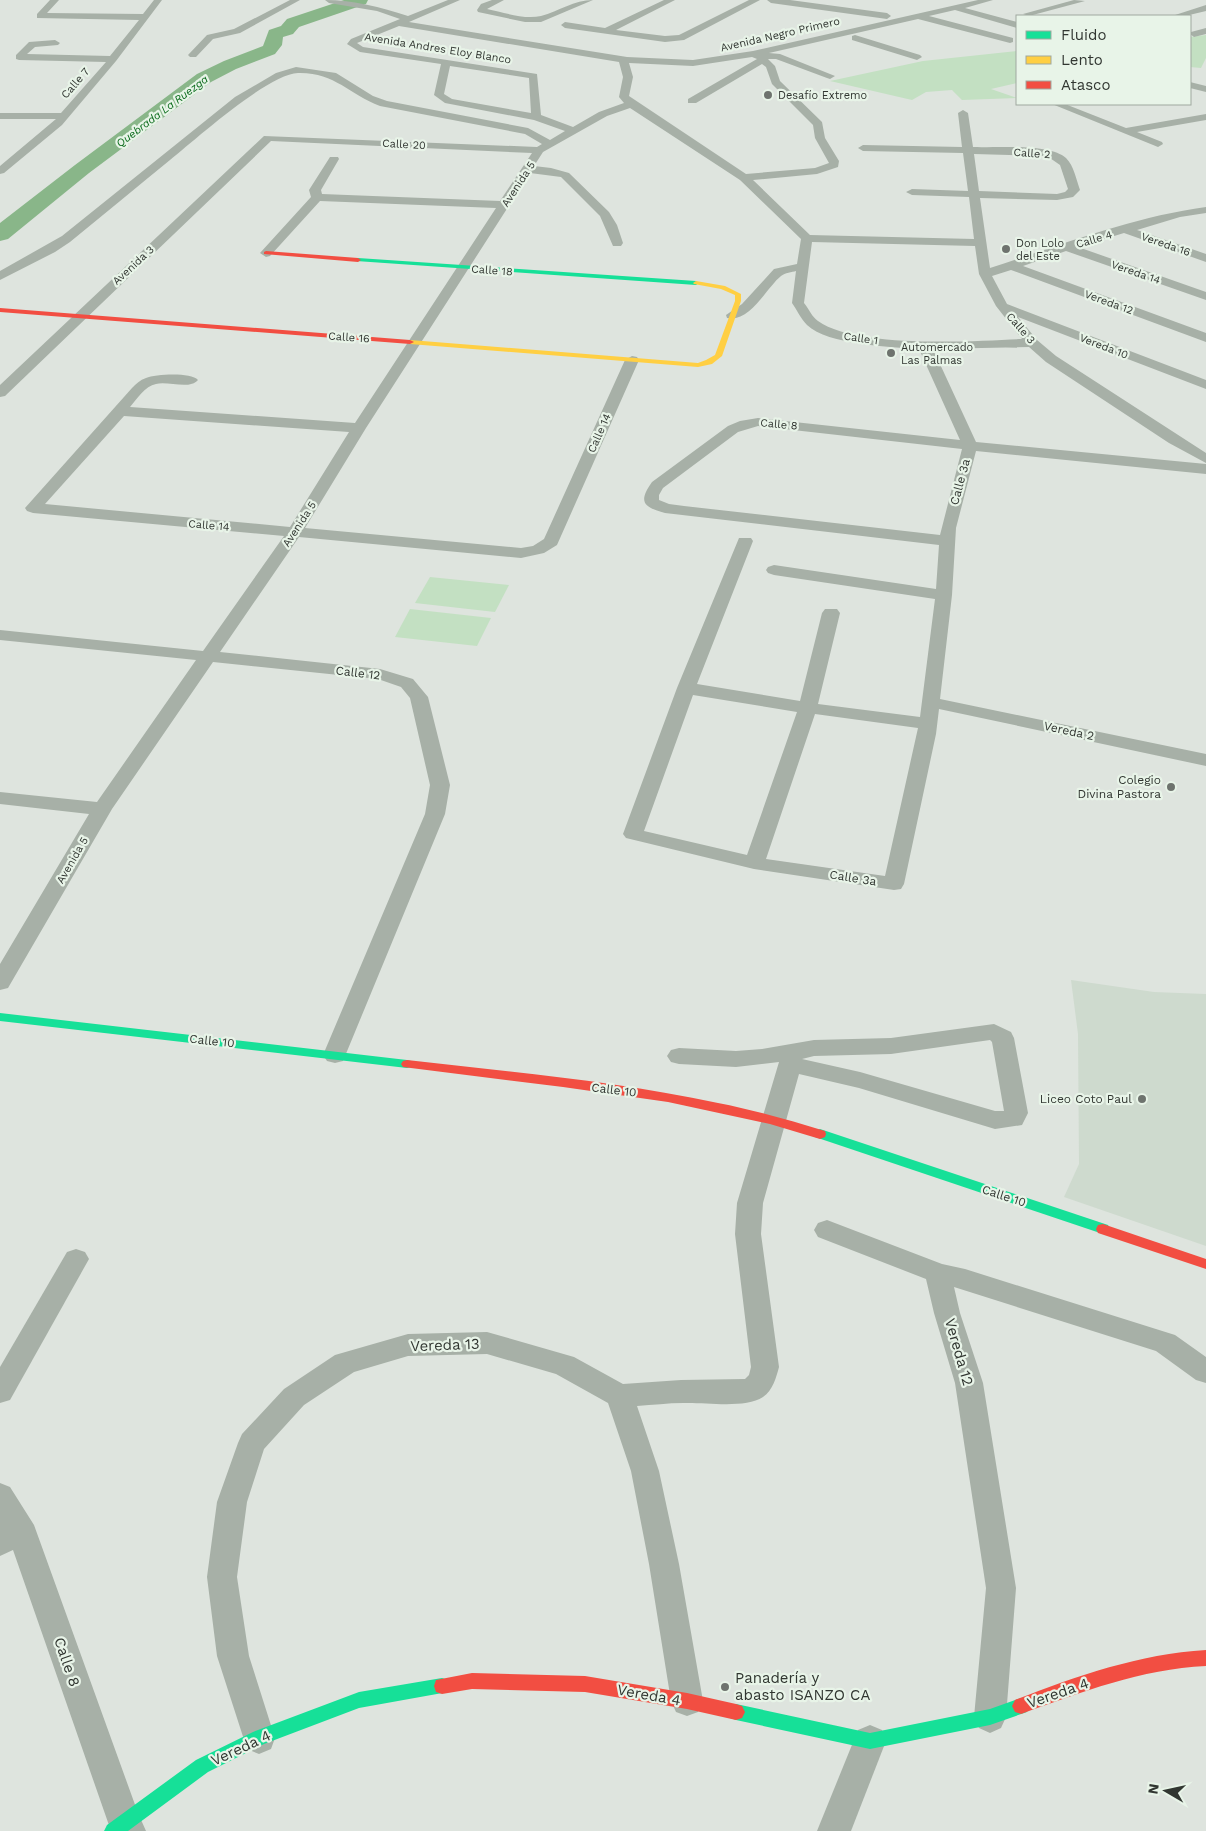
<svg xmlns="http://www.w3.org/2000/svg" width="1206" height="1831" font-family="'Work Sans',sans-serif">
<rect width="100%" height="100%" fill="#dee4de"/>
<path fill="#cedace" d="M1071 980 1154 992 1206 994V1246L1064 1197 1079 1164 1078 1034Z"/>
<g fill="#c3e0c2">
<path d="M1206 35V58L1201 68 1190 67V37Z"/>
<path d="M1017 51V83L991 89 1017 98 962 100 952 90 926 92 912 100 830 81 923 61Z"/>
<path d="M430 577 509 585 495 612 415 603Z"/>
<path d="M410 609 491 618 477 646 395 637Z"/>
</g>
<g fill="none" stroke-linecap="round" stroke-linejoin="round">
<path fill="#89b689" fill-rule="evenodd" d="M344 0H368L366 4 299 27 293 34 283 37 282 45 275 54 236 69 211 82 89 173 8 239 0 241V223L75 165 197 74 224 61 263 46 269 30 281 26 287 19Z"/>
<g fill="#a7b0a7" fill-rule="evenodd">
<path d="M50 0H59L47 13 143 14 154 0H162L116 61 62 125 4 173 0 174V166L56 119H0V113H61L106 62 19 60 16 59V55L29 42 55 40 60 43 58 45 35 47 27 54 110 56 139 20 37 18V14Z"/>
<path d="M290 0H300L240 33 213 39 196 57H190L188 55 207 35 234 29Z"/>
<path d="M325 0C354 0 380 7 408 16L448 0H460L409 22 627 57 693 60 753 51 978 0H993L965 8 1017 22V28L955 10 929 16 1013 38V42L1010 43 918 19 769 53 780 54 835 76 830 79 827 78 776 59H768L775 66 780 81 822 122 825 138 839 161 838 167 817 174 753 180 810 235 974 239 969 197 912 195 906 192 912 189 968 191 963 153 863 151 858 148 863 145 962 147 958 113 963 110 968 113 973 147C996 148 1049 143 1066 158 1074 166 1076 179 1080 190L1073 197 1057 200 980 198 990 268C1061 245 1132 217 1206 207V213L1180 217 1137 230 1206 254V262L1124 233 1078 247 1206 292V300L1066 251 1023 266 1206 333V342L1011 270 992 276 1007 304 1206 380V389L1018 317 1037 340 1056 356 1206 453V463L1169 443 1046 362 1029 347 933 349 976 442 1206 464V474L976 451 956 528 952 595 940 699 1206 754V766L939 709 936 734 904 884 901 889 894 890 754 869 626 838 623 834 677 688 739 538H751L753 541 697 684 800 701 822 613 825 609H837L840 613 818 704 920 717 935 599 774 575 768 573 766 570 768 567 774 565 936 589 939 545 665 513C643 507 638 502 652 482L728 426 740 421 758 418 960 440 919 349C891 347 828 345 807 325 801 319 797 310 792 303L796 271C792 272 785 273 781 276 767 287 750 323 727 318L726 315 742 304 774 269 797 264 801 239 740 180 630 108 607 116 543 152 534 166 551 168 569 173 609 212 617 225 623 243 621 246H613L600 216 561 177 530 173 366 428 305 528 521 548 533 546 544 539 625 360 632 356 637 357 639 360 557 545 544 553 521 558 299 537 220 652 380 669 413 679 428 697 450 785 445 814 343 1061 335 1063 327 1061 323 1055 425 814 430 785 410 698 401 687 378 679 213 662 112 809 8 988 0 990V964L89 814 0 804V792L97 802 196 660 0 640V630L203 651 284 536 33 513 27 511 25 508 132 388C136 384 140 380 146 378 156 374 191 372 198 380 190 390 168 381 156 384 145 386 137 399 130 407L355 423 496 208 320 201 270 256 266 257 260 253 311 197 309 190 330 157H338L339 159 321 190 322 194 500 201 532 153 271 141 5 396 0 397V385L264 136 537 147 542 144 525 134 380 106C349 94 334 72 298 73 268 74 195 140 170 160 137 187 104 214 70 242L55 252 0 280V271L62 236 235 97 276 73 296 67 336 73 373 96 387 101 528 128 550 140 565 131 534 120 445 103 434 95 441 64 360 52 347 44 351 39 400 19 377 11 329 3ZM399 26 619 62 623 77 619 97 624 103 599 112 573 127 541 115 537 74 363 47 357 43ZM752 57 757 59 688 99V103H696L762 64 766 67 772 84 813 125 815 138 829 163 815 168 746 174 629 96 633 77 629 63 693 66ZM450 66 529 78 531 113 452 99 444 94ZM974 154 1047 156 1060 165 1068 189 1065 192 1057 194 979 191ZM812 242 975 246 979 274 996 306 1022 339C974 341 857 349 818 321 812 317 809 309 804 303ZM124 416 349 432 290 527 45 504ZM758 426 962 449 940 535 684 506 669 504 659 500V495L663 488 738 432ZM693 695 797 712 747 855 644 831ZM815 714 918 728 885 876 766 859Z"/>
<path d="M492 0H504L487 9C503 12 524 20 541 16 559 11 574 0 593 0L541 22H525L478 12 477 10 481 4Z"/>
<path d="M664 0H675L616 30 665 36 679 35 749 0H760L684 40 665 42 565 28 561 25 565 22 605 28Z"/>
<path d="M767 0H790L887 13 891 16 887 19 771 3Z"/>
<path d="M1074 0 1085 1 1029 16 1023 14Z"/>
<path d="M1206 5V11L1185 16H1172Z"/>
<path d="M1206 28V34L1194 37 1190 34 1191 32Z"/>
<path d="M855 35 920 55 922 57 917 60 852 40V36Z"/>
<path d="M1190 82 1206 86V92L1190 88Z"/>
<path d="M1052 104H1065L1126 128 1206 114V120L1137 132 1162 142 1163 144 1158 147Z"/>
<path d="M994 1024 1011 1032 1014 1038 1028 1113 1022 1125 995 1129 859 1088 799 1074 763 1203 761 1234 779 1367C776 1378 773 1390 763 1397 745 1409 705 1402 683 1403 668 1403 653 1405 637 1406L659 1471 679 1564 703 1701 698 1712 687 1716 676 1712 671 1701 649 1564 631 1471 608 1403 556 1374 487 1354 408 1356 354 1372 304 1405 264 1449 247 1502 237 1577 249 1656 275 1738 271 1749 259 1754 247 1749 217 1656 207 1577 217 1502 238 1443 242 1434 284 1389 335 1355 408 1334 487 1332 574 1357 623 1384 681 1380 745 1379 749 1375 751 1367 735 1234 737 1203 779 1062 736 1067 679 1064 671 1062 667 1056 671 1050 679 1048 736 1051 762 1049 814 1040 891 1038ZM990 1040 992 1042 1004 1111H995L860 1072 802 1059 814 1056 891 1054Z"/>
<path d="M827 1220 942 1264 965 1269 1175 1335 1206 1357V1383L1196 1380 1156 1351 954 1287 960 1313 983 1383 1016 1588 1006 1717 1001 1728 990 1733 979 1728 974 1717 986 1588 955 1383 934 1313 926 1279 818 1237 814 1230 818 1223Z"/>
<path d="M76 1249 85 1252 89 1259 10 1400 0 1403V1367L67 1252Z"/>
<path d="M0 1483 10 1487 34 1525 138 1813 146 1831H111L13 1550 0 1556Z"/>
<path d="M870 1725 882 1730 886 1741 851 1831H817L858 1730Z"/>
</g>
<g fill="#16e098" fill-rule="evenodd">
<path d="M358 258 696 281 699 283 696 285 356 261 355 260Z"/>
<path d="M0 1013 407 1060 411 1061 413 1064 411 1067 407 1068 0 1021Z"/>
<path d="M820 1129 1108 1225 1110 1229 1108 1233 1103 1234 815 1137 814 1134 815 1131Z"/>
<path d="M442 1678 448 1680 450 1686 448 1692 359 1708 264 1744 208 1772 128 1831H104L107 1825 196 1760 253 1732 359 1692Z"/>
<path d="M1021 1698 1027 1700 1030 1706 1027 1712 990 1725 870 1749 736 1720 730 1718 727 1712 730 1706 736 1704 870 1733 990 1709Z"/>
</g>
<path fill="#ffcf43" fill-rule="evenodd" d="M696 281 725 286 741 294V301L722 356 712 364 698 367 410 344 406 342 410 340 698 363 706 360 715 355 735 301V295L721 289 694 284 693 283Z"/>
<g fill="#f24e42" fill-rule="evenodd">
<path d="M266 251 358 258 361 260 358 262 264 254V252Z"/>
<path d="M0 308 410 340 414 342 410 344 0 312Z"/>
<path d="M407 1060C511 1072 616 1081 718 1103 754 1110 789 1120 825 1131L826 1134 825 1137 820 1139 770 1124 668 1102 563 1087 403 1067 401 1064 403 1061Z"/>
<path d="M1103 1224 1206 1259V1269L1098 1233 1096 1229 1098 1225Z"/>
<path d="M1206 1650V1666C1141 1669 1082 1692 1021 1714L1015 1712 1012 1706 1015 1700C1077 1676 1139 1654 1206 1650Z"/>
<path d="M472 1673 585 1676 687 1693 736 1704 742 1706 745 1712 742 1718 736 1720 687 1709 585 1692 472 1689 442 1694 436 1692 434 1686 436 1680Z"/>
</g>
</g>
<g fill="#6e736e" stroke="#e8f4e8" stroke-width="2">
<circle cx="768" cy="95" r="5"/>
<circle cx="1006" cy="249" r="5"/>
<circle cx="891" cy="353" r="5"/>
<circle cx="1171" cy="787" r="5"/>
<circle cx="1142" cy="1099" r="5"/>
<circle cx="725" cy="1687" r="5"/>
</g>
<g text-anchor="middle" stroke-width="4.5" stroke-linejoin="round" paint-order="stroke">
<g font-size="11" fill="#313631" stroke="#e8f4e8">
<text transform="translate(780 34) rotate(-13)" y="4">Avenida Negro Primero</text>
<text transform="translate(438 48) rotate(9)" y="4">Avenida Andres Eloy Blanco</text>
<text transform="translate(75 83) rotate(-49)" y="4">Calle 7</text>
<text transform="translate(404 144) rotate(3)" y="4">Calle 20</text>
<text transform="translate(1032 153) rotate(4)" y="4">Calle 2</text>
<text transform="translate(518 184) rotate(-57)" y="4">Avenida 5</text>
<text transform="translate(1094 239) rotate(-16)" y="4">Calle 4</text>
<text transform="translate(1166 244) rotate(19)" y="4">Vereda 16</text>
<text transform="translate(133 265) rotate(-43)" y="4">Avenida 3</text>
<text transform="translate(492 270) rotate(4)" y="4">Calle 18</text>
<text transform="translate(1136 272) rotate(19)" y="4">Vereda 14</text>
<text transform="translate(1109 302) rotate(20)" y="4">Vereda 12</text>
<text transform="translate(1021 328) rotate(49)" y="4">Calle 3</text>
<text transform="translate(349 337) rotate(4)" y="4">Calle 16</text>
<text transform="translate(861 338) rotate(8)" y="4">Calle 1</text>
<text transform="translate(1104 346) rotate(21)" y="4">Vereda 10</text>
<text transform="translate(779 424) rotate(5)" y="4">Calle 8</text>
<text transform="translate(599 433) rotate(-66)" y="4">Calle 14</text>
<text transform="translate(299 524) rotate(-57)" y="4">Avenida 5</text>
<text transform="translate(209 525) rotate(5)" y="4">Calle 14</text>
<text transform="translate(72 860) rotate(-60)" y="4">Avenida 5</text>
</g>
<g font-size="11" fill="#313631" stroke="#e8f4e8" text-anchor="start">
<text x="778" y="99">Desafío Extremo</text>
<text x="1016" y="247">Don Lolo<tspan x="1016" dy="13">del Este</tspan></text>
<text x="901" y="351">Automercado<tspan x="901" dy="13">Las Palmas</tspan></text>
</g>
<g font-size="11" font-style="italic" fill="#086a19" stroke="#e8f4e8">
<text transform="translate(162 111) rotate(-37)" y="4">Quebrada La Ruezga</text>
</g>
<g font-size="12" fill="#313631" stroke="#e8f4e8">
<text transform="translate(960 482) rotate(-75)" y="4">Calle 3a</text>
<text transform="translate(358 673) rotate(7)" y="4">Calle 12</text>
<text transform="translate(1069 731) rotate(12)" y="4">Vereda 2</text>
<text transform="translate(853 878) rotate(9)" y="4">Calle 3a</text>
<text transform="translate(212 1041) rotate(6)" y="4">Calle 10</text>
<text transform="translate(614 1090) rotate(7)" y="4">Calle 10</text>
<text transform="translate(1004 1196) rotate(18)" y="4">Calle 10</text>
</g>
<g font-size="12" fill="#313631" stroke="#e8f4e8" text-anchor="end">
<text x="1161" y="784">Colegio<tspan x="1161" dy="14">Divina Pastora</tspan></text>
<text x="1132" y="1103">Liceo Coto Paul</text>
</g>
<g font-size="15" fill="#313631" stroke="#e8f4e8">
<text transform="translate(445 1345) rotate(-2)" y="5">Vereda 13</text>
<text transform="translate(959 1352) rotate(74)" y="5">Vereda 12</text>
<text transform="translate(67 1662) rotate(71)" y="5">Calle 8</text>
<text transform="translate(1058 1693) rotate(-19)" y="5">Vereda 4</text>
<text transform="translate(649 1695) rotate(10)" y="5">Vereda 4</text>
<text transform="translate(241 1748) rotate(-25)" y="5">Vereda 4</text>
</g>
<g font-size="15" fill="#313631" stroke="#e8f4e8" text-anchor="start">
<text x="735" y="1683">Panadería y<tspan x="735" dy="17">abasto ISANZO CA</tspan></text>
</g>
</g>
<rect x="1016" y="15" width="175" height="90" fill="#e8f4e8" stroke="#9fa89f"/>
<rect x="1026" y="31" width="25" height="8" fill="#16e098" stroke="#9fa89f"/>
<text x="1061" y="40" font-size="15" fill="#313631">Fluido</text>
<rect x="1026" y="56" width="25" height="8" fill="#ffcf43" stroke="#9fa89f"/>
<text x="1061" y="65" font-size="15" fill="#313631">Lento</text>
<rect x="1026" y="81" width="25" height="8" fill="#f24e42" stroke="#9fa89f"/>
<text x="1061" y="90" font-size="15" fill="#313631">Atasco</text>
<g transform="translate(1166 1791) rotate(279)" stroke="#e8f4e8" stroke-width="4" paint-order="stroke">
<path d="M0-4L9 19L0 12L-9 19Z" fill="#313631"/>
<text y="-8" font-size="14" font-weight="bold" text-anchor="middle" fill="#313631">N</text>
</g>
</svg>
